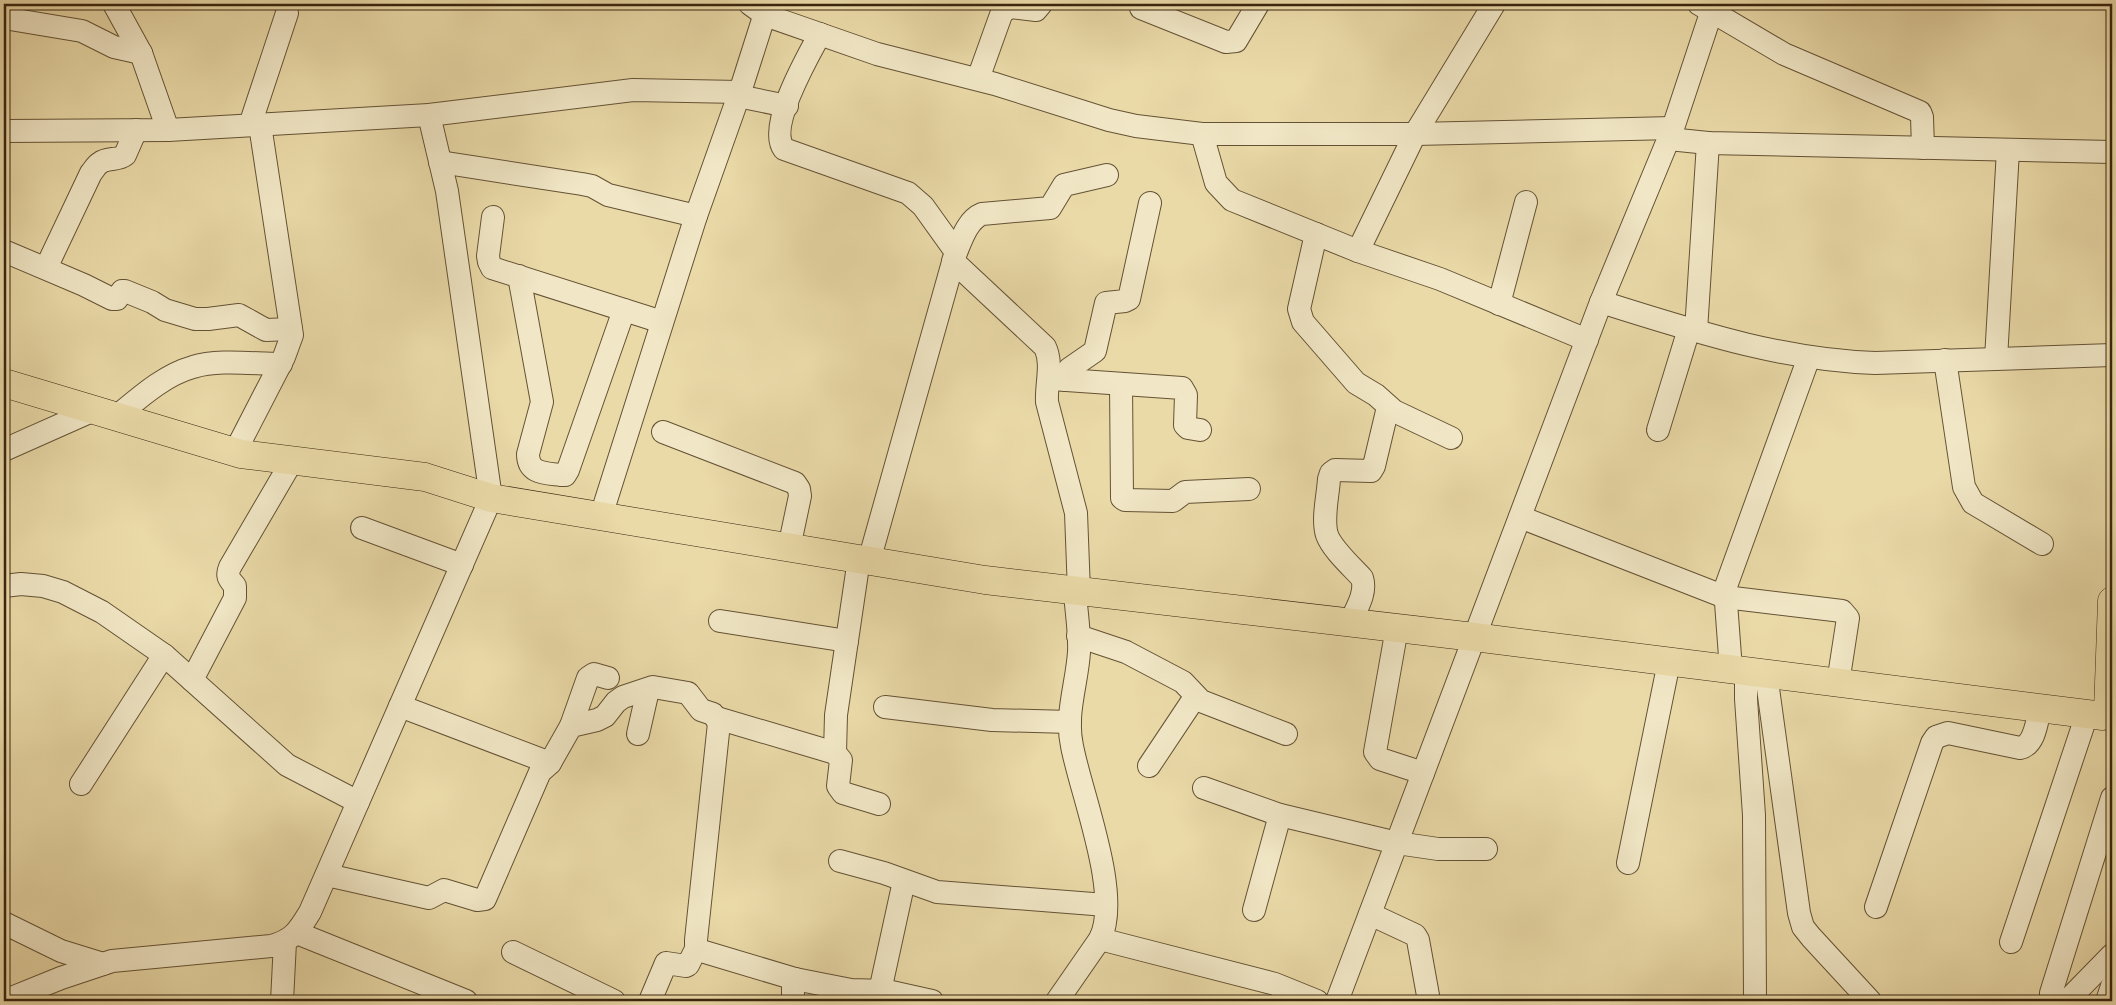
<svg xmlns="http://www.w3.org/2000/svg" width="2116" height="1005" font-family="'IM FELL Great Primer',serif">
<rect width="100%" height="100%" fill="#eadaa8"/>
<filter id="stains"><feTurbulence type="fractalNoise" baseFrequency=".004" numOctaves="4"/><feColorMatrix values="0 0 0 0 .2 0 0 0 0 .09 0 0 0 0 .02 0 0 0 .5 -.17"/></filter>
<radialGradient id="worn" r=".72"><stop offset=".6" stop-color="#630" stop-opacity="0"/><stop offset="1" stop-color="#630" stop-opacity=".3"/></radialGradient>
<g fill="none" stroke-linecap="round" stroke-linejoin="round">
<g stroke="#645234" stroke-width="24">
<g id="minor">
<path d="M114 4 141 53 168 130"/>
<path d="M750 4 765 15 877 54 995 84 1109 120 1136 126 1202 134H1415L1673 128"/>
<path d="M1699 4 1784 54 1920 112 1922 117 1923 148"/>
<path d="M1141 8 1226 42 1236 41 1258 4"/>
<path d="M4 18 82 31 114 47 141 53"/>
<path d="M820 34C808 56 767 127 784 149L908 193 923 206 956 252"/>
<path d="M978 79 1002 12 1011 7 1036 10 1041 4"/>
<path d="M738 96 787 106"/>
<path d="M250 125 287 13"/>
<path d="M4 131 168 130 429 115 633 90 740 92"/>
<path d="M1202 134 1216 183 1232 200 1358 251 1440 279 1587 340"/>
<path d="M1669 139 1708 143 2112 152"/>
<path d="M440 162 582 184 592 186 608 195 696 216"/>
<path d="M493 217 488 256 489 262 492 268 662 322"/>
<path d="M1316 234 1299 309 1303 322 1356 383 1376 395 1394 411 1451 438"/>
<path d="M4 251 84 285 112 299H117L122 291H125L152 302 165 310 195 319H208L239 315 266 330 291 329"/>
<path d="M1358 251 1415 134 1494 4"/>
<path d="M953 261 1045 347C1053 364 1046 383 1047 402L1076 513 1079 592"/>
<path d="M46 268 91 173C94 170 96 165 100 163 107 157 118 161 125 155L136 130"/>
<path d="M519 276 542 402 528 454C528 474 545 473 561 475H565L568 470 624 310"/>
<path d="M1601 302C1691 330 1780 360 1875 363L2112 355"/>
<path d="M1499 304 1526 202"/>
<path d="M1696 331 1708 143"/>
<path d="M1996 359 2008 150"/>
<path d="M1945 360 1964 487 1973 503 2042 544"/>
<path d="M1052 379 1182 388 1186 395 1185 425 1188 428 1200 430"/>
<path d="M1065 380 1069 369 1095 351 1106 303 1125 301 1129 299 1150 203"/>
<path d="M1121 384 1122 498 1125 500 1173 501 1185 492 1249 489"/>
<path d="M116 417C139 398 164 375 193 367 218 359 254 364 281 364"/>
<path d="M1658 430 1689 329"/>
<path d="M663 432 795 483 799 489 800 496 789 548"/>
<path d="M4 450 94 410"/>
<path d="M235 452 284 357 292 335 260 125"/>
<path d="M601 516 696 216 740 92 768 4"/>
<path d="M1520 517 1725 597 1842 611 1848 618 1838 683"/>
<path d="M362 528 462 565"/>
<path d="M869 561 955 255C961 241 967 220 982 214L1050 208 1064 185 1107 175"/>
<path d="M4 586 21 584 43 586 63 592 102 612 164 655 287 765 358 802"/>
<path d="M720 621 847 641"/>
<path d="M1350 623C1356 609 1367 593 1362 578 1352 567 1332 549 1327 535 1322 519 1328 496 1329 479L1331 473 1335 470 1371 471 1374 466 1388 407"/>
<path d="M1397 628 1375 752 1380 759 1423 773"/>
<path d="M1078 636 1126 652 1183 682 1201 701 1286 734"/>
<path d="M1731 670 1725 589 1809 357"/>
<path d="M1746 671V699L1754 815 1755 1001"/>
<path d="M1766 674 1799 913 1803 927 1811 937 1870 1001"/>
<path d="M192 680 235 598V586C229 579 226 576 230 567L292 461"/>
<path d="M400 706 550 763"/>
<path d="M885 707 992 720 1070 722"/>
<path d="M717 718 835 753 841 760 838 786 843 793 879 804"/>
<path d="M571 726 588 678 594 674 608 678"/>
<path d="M638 734 648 690"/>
<path d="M835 753 836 715 859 559"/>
<path d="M1149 766 1195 697"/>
<path d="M81 784 164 655"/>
<path d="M1204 788 1280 815 1397 843 1438 849H1486"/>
<path d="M840 861 884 873 937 892 1106 905"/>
<path d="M1628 863 1669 662"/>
<path d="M327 875 429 898 444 890 477 900 485 899 540 772 550 763 571 726 597 720 605 716 616 702 623 697 653 687 688 693 701 710 713 714 719 723 696 940V946L698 950 795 979 851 990 887 991 932 1001"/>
<path d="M1876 907 1932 743 1936 737 1948 733 2020 748C2035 745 2037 721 2040 708"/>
<path d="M1254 910 1280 815"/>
<path d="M1370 914 1415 935 1418 940 1429 1001"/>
<path d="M4 923 61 951 103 964"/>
<path d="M297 933 466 1001"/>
<path d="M1100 939 1275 984 1317 1001"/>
<path d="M2011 942 2087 714"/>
<path d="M513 952 614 1001"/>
<path d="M880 991 904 881"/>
<path d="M4 1001 61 978 112 961 271 946C294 940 299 930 310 912L491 498 447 191 429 115"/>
<path d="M282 1001 285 942"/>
<path d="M650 1001 666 963 686 966 688 965 697 947"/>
<path d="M793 1001V987L795 979"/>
<path d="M1057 1001 1100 939C1122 895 1081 794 1072 746 1065 714 1077 684 1079 652 1080 632 1076 611 1075 591"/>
<path d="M1337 1001 1601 302 1673 128 1714 4"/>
<path d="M2051 1001V993L2112 798"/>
<path d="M2067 1001 2112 955"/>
<path d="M2107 1001 2112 986"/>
</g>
</g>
<g stroke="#38250e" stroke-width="29">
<path id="major" d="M4 383 241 454 425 477 491 498 985 580 1474 637 2103 716 2107 714 2108 711 2112 601"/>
</g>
<use href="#minor" stroke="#f1e7c6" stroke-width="22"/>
<use href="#major" stroke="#eadaa8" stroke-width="28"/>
</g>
<rect width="2116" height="1005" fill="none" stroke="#eadaa8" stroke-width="20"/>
<rect x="5" y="5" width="2106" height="995" fill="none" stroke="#38250e" stroke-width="2.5"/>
<rect x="10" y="10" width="2096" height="985" fill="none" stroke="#38250e"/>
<rect width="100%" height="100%" filter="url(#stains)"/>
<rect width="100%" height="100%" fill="url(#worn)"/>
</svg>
